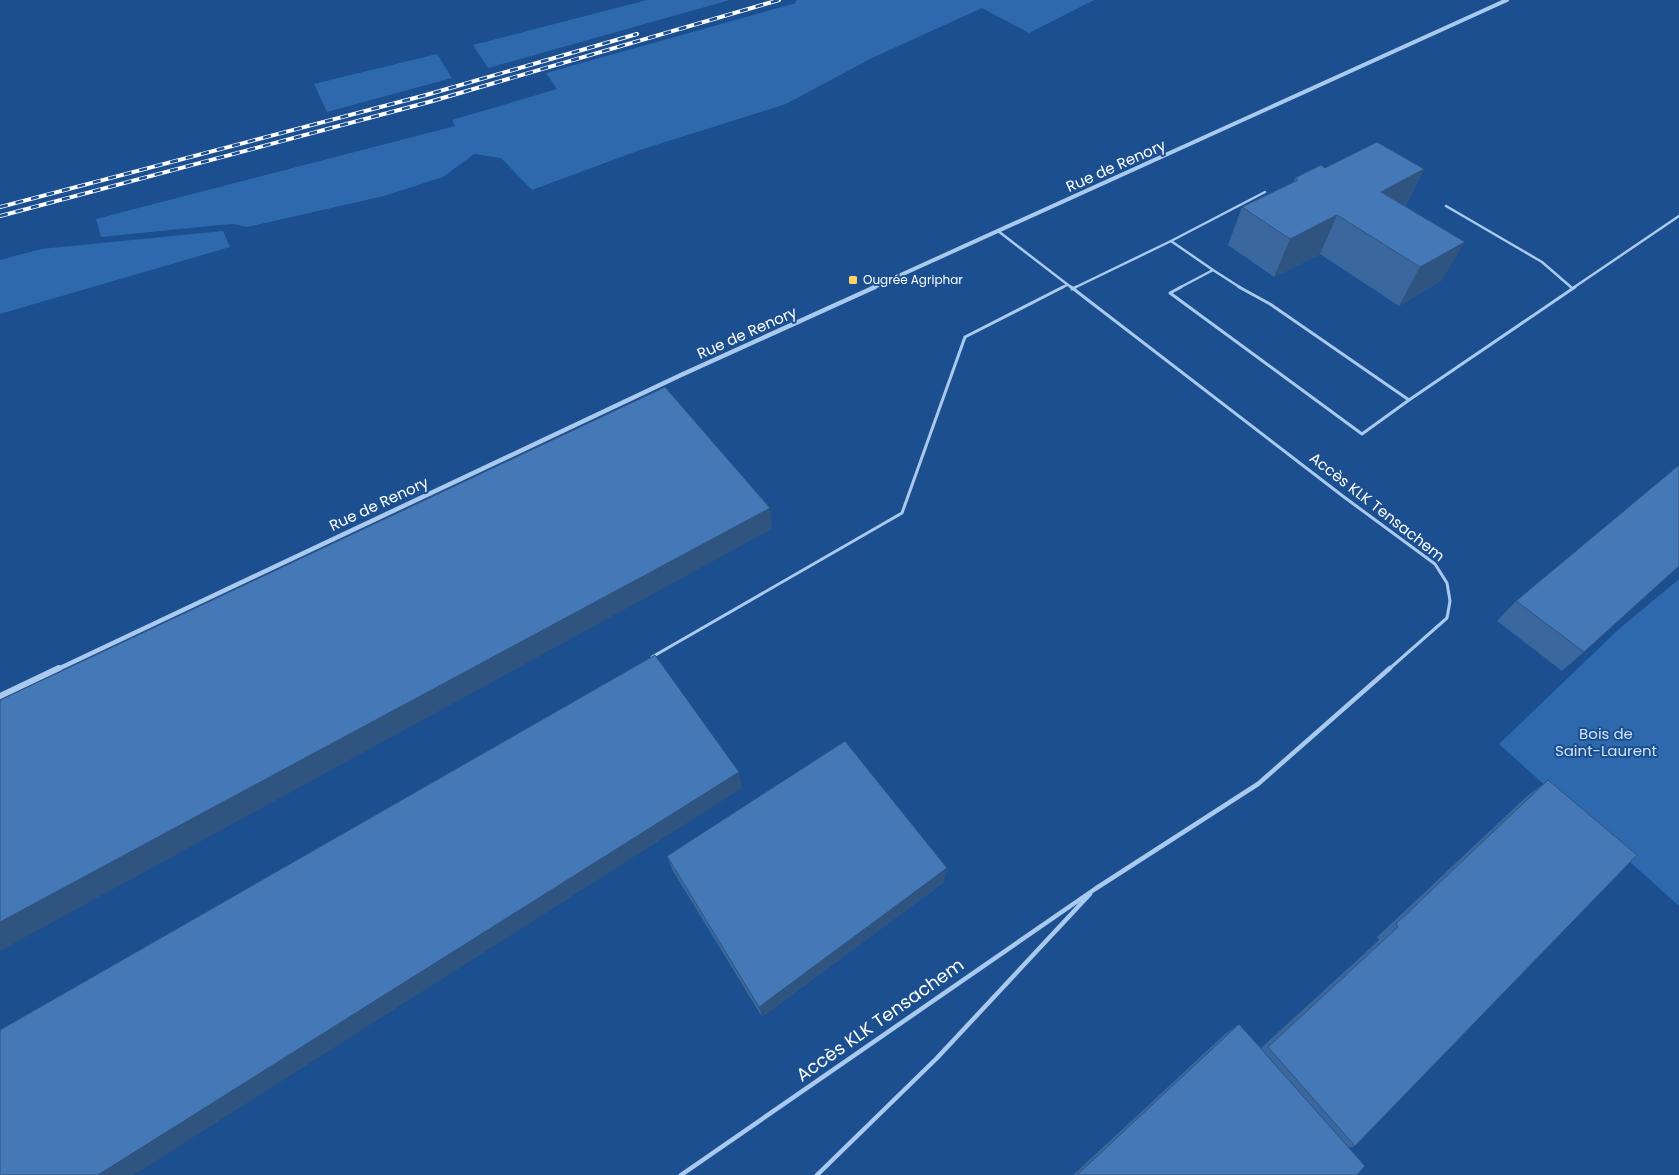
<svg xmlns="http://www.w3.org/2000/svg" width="1679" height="1175" font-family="Poppins,sans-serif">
<rect width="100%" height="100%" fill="#1b4f8f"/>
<g fill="#2e69ad">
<path d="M647 0H730L488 68 473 45Z"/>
<path d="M798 0H1094L1029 33 982 8 872 58 786 104 640 150 532 190 501 158 474 154 443 177 384 196 247 227 234 224 220 225 101 237 96 219 455 126 452 120 557 89 546 73 796 3 795 1Z"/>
<path d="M437 54 452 78 327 112 314 84Z"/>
<path d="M223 231 230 247 0 314V260L41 249Z"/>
<path d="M1679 579V906L1499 744 1619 629Z"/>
</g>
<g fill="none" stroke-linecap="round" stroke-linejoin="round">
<g stroke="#a9c9ee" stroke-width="2.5">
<path d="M1446 206 1542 262 1572 288"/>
<path d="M998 231 1072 288"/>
<path d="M1171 241 1265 192"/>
<path d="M1061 288 1067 285"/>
<path d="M1074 288 1171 241 1213 270"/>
<path d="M1179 288 1213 270 1241 288"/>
<path d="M1573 288 1679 216"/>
</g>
<g stroke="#a9c9ee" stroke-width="3">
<path d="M1071 287 1344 497 1435 564 1447 583 1450 601 1447 618 1388 670"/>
<path d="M1181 287 1170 293 1362 434 1409 400 1270 304 1239 287"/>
<path d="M1072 289 1076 287"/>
<path d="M1409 400 1575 287"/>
<path d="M652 657 902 513 965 337 1063 287"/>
</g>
<g stroke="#a9c9ee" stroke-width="4.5">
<path d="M681 1175 1095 889 1258 784 1390 668"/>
<path d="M817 1175 937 1058 1090 894"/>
</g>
<path stroke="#a9c9ee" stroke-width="4" d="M872 288 1507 0"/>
<path stroke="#a9c9ee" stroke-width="4.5" d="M56 670 681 375 875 287"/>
<path stroke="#a9c9ee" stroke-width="6" d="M0 696 59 668"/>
<g stroke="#fff" stroke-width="4">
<g id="rail">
<path d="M0 207 426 95 637 34"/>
<path d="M0 216 429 102 779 0"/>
</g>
</g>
<use href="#rail" stroke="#1b4f8f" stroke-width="2.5" stroke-dasharray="8" stroke-linecap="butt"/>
</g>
<g fill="#3a679d">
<path d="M1325 168 1424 169 1405 206 1442 280 1399 306 1320 254 1274 277 1228 245 1242 207 1293 182 1295 178Z"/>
<path d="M1516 601 1584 652 1562 671 1497 621Z"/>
<path d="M1548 780 1355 1146 1349 1148 1357 1175H1073L1225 1034 1239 1024 1261 1048 1379 940 1377 937 1526 797Z"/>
<path d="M667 856 944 882 762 1017 673 871Z"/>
</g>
<g fill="#305480">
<path d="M1424 169 1404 207 1381 192Z"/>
<path d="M1337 215 1320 254 1274 277 1290 239Z"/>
<path d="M1465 242 1442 280 1399 306 1420 267Z"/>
<path d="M770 508 772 529 0 951V922Z"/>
<path d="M739 772 742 788 134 1175H98Z"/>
<path d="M947 868 944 882 762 1017 759 1007Z"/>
</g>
<g fill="#4478b7" stroke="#305480">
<path d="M1377 142 1424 169 1381 192 1465 242 1420 267 1337 215 1290 239 1242 207 1298 180 1295 178 1321 165 1325 168Z"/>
<path d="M665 387 770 508 0 922V700Z"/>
<path d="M1679 465V566L1584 652 1516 601Z"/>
<path d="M655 655 739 772 98 1175H0V1030Z"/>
<path d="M845 741 947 868 759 1007 667 856Z"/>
<path d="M1548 780 1637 855 1355 1146 1268 1047 1398 927 1396 924Z"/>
<path d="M1239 1024 1365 1166 1357 1175H1077Z"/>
</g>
<rect fill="#ffd166" stroke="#1b4f8f" stroke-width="2" x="848" y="275" width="10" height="10" rx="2.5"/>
<g text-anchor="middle" stroke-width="4" stroke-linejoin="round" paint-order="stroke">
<g font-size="12" fill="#fff" stroke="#1b4f8f" text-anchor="start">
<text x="863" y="284">Ougrée Agriphar</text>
</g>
<g font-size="15" fill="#fff" stroke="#1b4f8f">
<text transform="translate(1116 166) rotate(-24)" y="5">Rue de Renory</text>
<text transform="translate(747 333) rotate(-24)" y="5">Rue de Renory</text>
<text transform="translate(379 504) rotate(-25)" y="5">Rue de Renory</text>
<text transform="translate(1377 507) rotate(38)" y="5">Accès KLK Tensachem</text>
</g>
<g font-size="15" fill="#cfe3fa" stroke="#1b4f8f">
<text x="1606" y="739">Bois de<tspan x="1606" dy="17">Saint-Laurent</tspan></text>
</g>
<g font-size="18" fill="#fff" stroke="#1b4f8f">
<text transform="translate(880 1020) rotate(-35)" y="6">Accès KLK Tensachem</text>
</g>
</g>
</svg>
